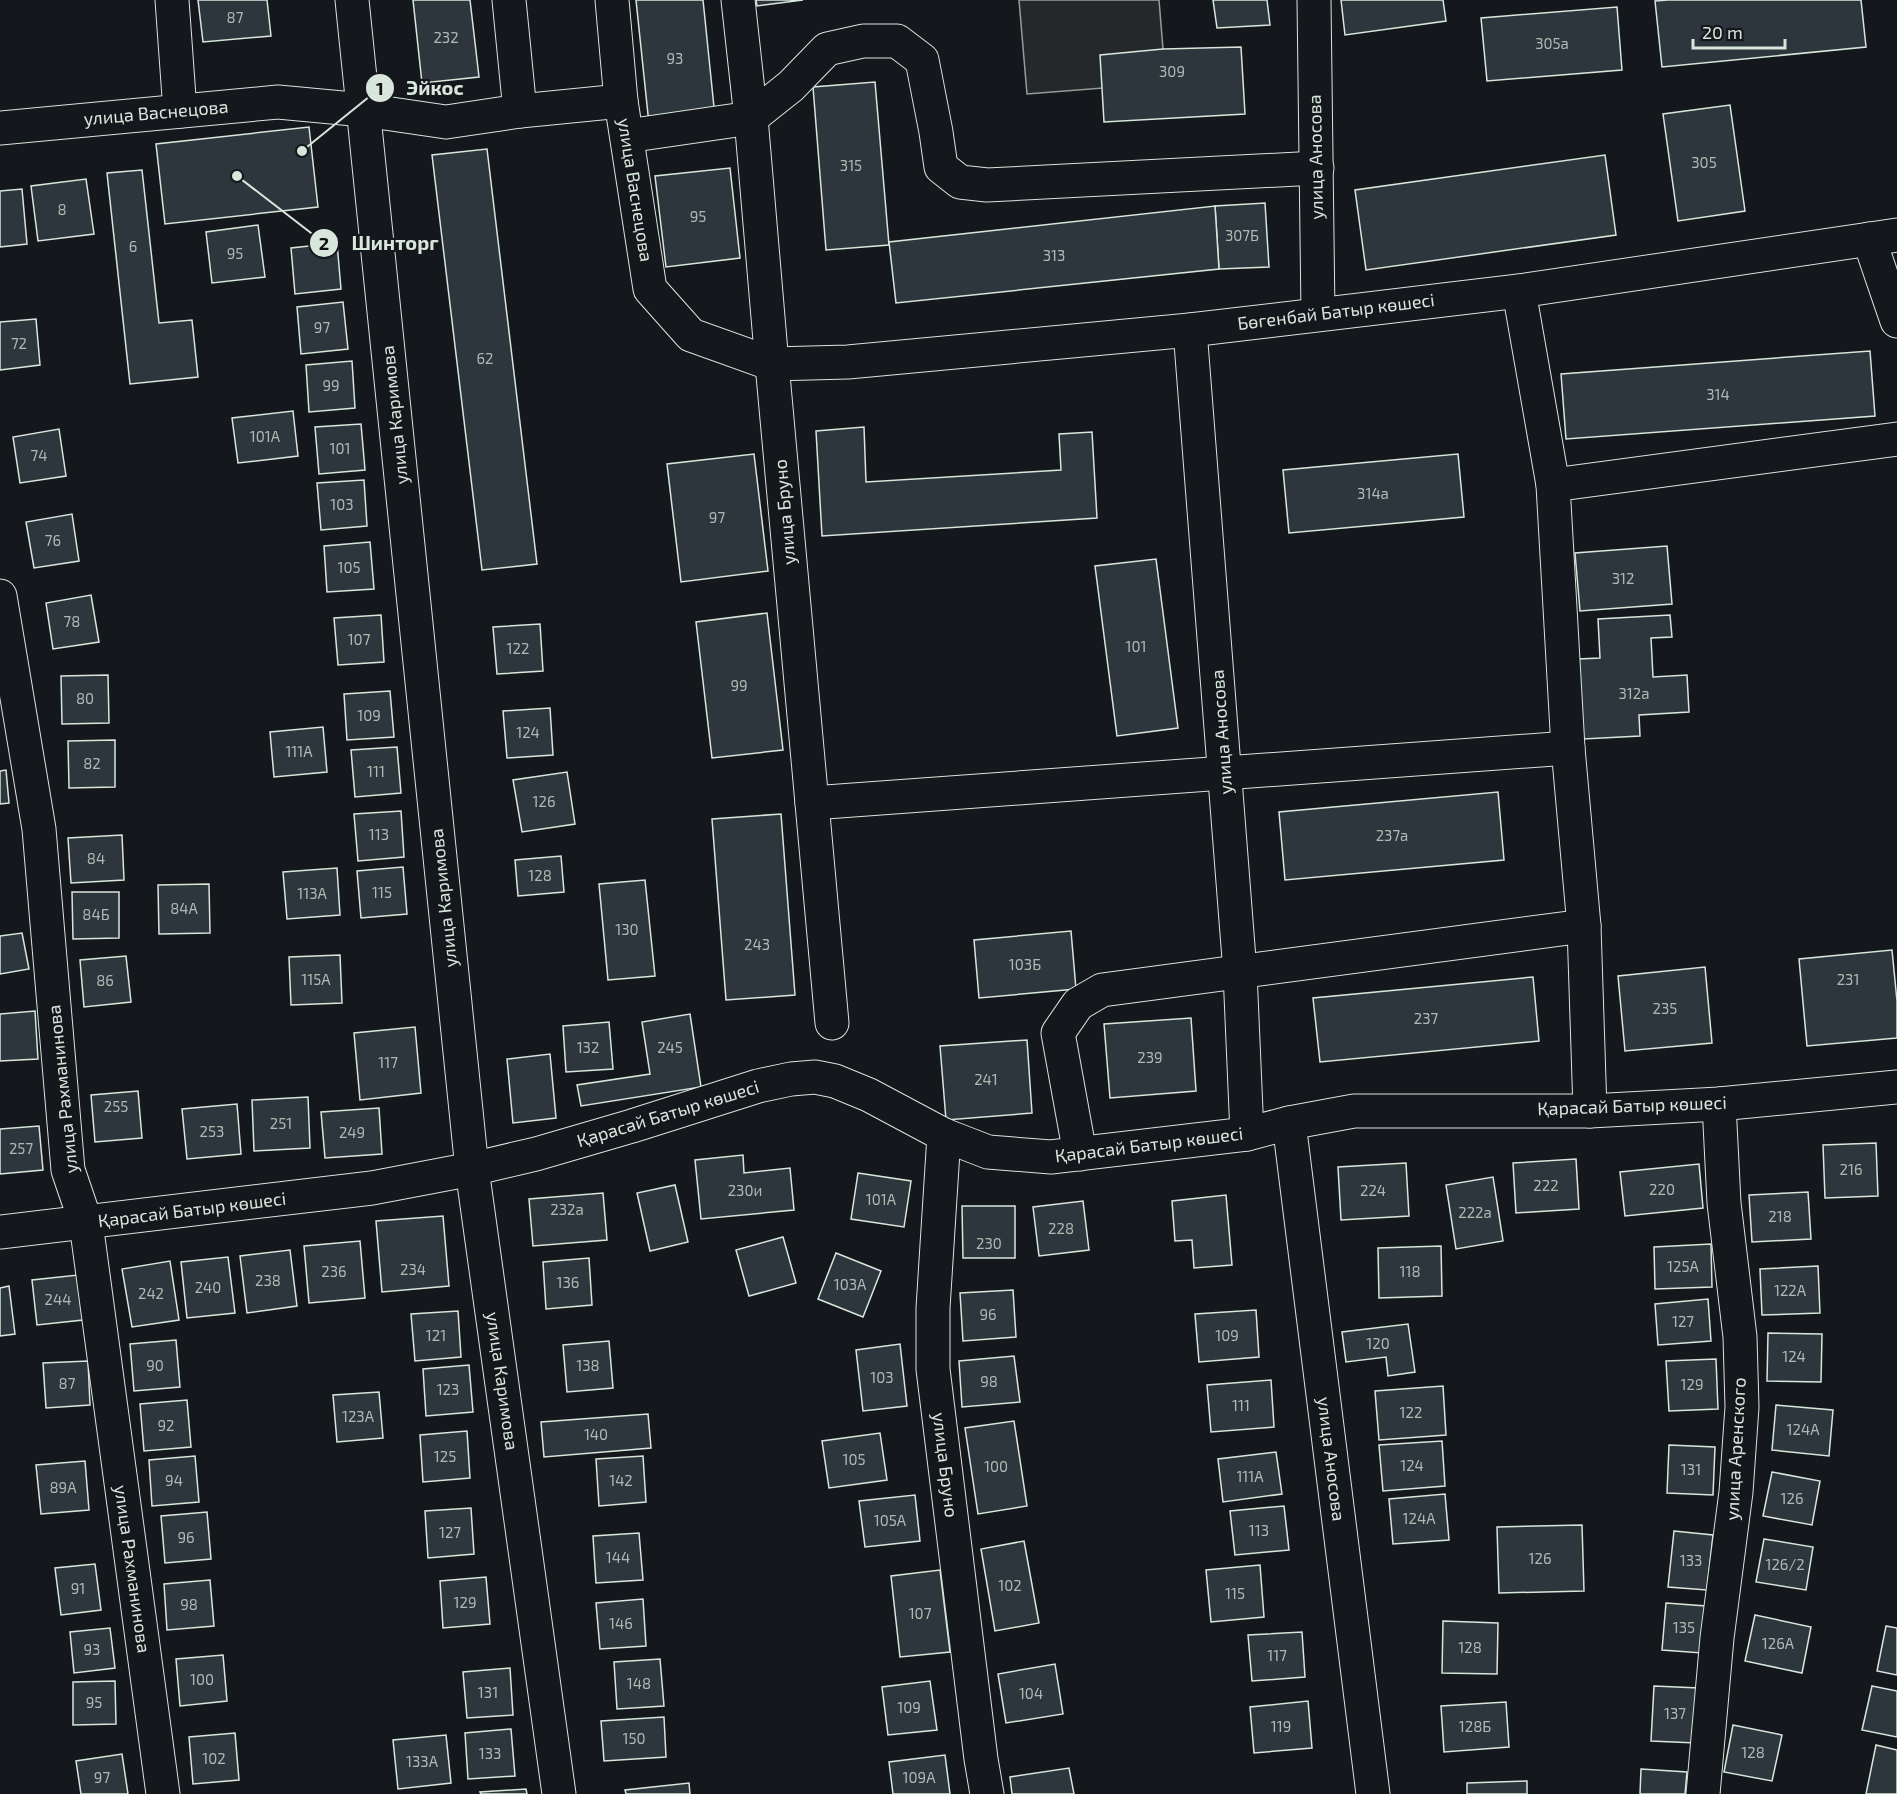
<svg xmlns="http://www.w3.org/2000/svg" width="1897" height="1794" font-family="'Exo 2',sans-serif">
<rect width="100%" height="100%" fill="#14181c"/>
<path fill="#24282b" stroke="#939e99" stroke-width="1.5" d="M1019 0H1159L1163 49 1103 88 1027 94Z"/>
<g fill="#2c363c" stroke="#d8e6dc" stroke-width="1.5">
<path d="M198 0H267L271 36 203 42Z"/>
<path d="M413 0H470L479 77 422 83Z"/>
<path d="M636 0H703L715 117 649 124Z"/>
<path d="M756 0H803L757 6Z"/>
<path d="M1213 0H1267L1270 25 1217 28Z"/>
<path d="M1341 0H1443L1446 21 1345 35Z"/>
<path d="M1668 0H1861L1866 47 1662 67 1655 1Z"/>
<path d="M1617 7 1622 70 1487 81 1481 18Z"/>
<path d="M1241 47 1245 114 1104 122 1100 55 1163 49Z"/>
<path d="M875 82 889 245 826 250 813 87Z"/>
<path d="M1730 105 1745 211 1678 221 1663 114Z"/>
<path d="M309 127 318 207 165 224 156 144Z"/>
<path d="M487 149 537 564 482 570 432 155Z"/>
<path d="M1605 155 1616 235 1366 270 1355 190Z"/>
<path d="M730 168 740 258 666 267 655 176Z"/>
<path d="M142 170 159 323 192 320 198 377 130 384 107 173Z"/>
<path d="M86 179 94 234 38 241 31 186Z"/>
<path d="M22 189 27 244 0 247V191Z"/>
<path d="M1265 203 1269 267 1219 269 1215 206Z"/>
<path d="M1215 206 1219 269 896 303 889 242Z"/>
<path d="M258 225 265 277 212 283 206 232Z"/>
<path d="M337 243 341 289 295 294 291 248Z"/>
<path d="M343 302 348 349 301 354 297 307Z"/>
<path d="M36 319 40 365 0 370V322Z"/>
<path d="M1870 351 1875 416 1566 439 1561 374Z"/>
<path d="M352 361 355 408 309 412 306 365Z"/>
<path d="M293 411 298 456 238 463 232 418Z"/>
<path d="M361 424 365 470 319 474 315 427Z"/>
<path d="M864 427 866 482 1061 470 1059 434 1092 432 1097 518 822 536 816 431Z"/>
<path d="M59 429 66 476 20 483 13 437Z"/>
<path d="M754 454 768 571 681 582 667 464Z"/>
<path d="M1458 454 1464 517 1289 533 1283 470Z"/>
<path d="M364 480 367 526 321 530 317 483Z"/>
<path d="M72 514 79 561 34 568 26 522Z"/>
<path d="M370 542 374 589 327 592 324 546Z"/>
<path d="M1667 546 1672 604 1580 611 1575 553Z"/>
<path d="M1156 559 1178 728 1117 736 1095 566Z"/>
<path d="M91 595 99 642 53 649 46 603Z"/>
<path d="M767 613 783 750 712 758 696 622Z"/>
<path d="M381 615 384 662 338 665 334 618Z"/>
<path d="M1670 615 1672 637 1651 638 1653 677 1687 675 1689 712 1639 715 1640 736 1583 739 1578 659 1600 658 1598 619Z"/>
<path d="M540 624 543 671 497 674 493 627Z"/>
<path d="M108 675 109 723 62 724 61 676Z"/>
<path d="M390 691 394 737 347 740 344 694Z"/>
<path d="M550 708 553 755 507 758 503 711Z"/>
<path d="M323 727 327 772 274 777 270 732Z"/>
<path d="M115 740V787L69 788 68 741Z"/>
<path d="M397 747 401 793 355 797 351 750Z"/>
<path d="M6 770 9 803 0 804V771Z"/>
<path d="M567 772 575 824 522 832 513 780Z"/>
<path d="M1498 792 1504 860 1285 880 1279 812Z"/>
<path d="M401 811 404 857 358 861 354 814Z"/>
<path d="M781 814 795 995 726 1000 712 819Z"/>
<path d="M122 835 124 880 71 883 68 838Z"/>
<path d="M561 856 564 892 518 896 515 860Z"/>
<path d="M403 867 407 914 361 918 357 871Z"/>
<path d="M337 868 340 915 287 919 283 872Z"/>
<path d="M645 880 655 976 608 980 599 884Z"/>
<path d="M209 884 210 933 159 934 158 885Z"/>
<path d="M72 892H119V938L73 939Z"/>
<path d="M1071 931 1076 989 979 998 974 940Z"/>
<path d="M22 933 29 969 0 974V936Z"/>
<path d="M1892 950 1897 1001V1038L1807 1046 1799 959Z"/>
<path d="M340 955 342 1003 291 1005 289 957Z"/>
<path d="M126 956 131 1002 84 1007 80 960Z"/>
<path d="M1705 967 1712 1043 1625 1051 1618 976Z"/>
<path d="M1533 977 1539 1041 1320 1062 1313 998Z"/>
<path d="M35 1011 38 1059 0 1061V1014Z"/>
<path d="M690 1014 701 1087 581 1106 577 1085 650 1074 642 1022Z"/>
<path d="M1191 1018 1196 1091 1110 1098 1104 1024Z"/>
<path d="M609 1022 613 1069 566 1072 563 1026Z"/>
<path d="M415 1027 421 1093 360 1100 354 1033Z"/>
<path d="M1027 1040 1032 1113 946 1120 940 1046Z"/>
<path d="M550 1054 556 1118 513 1123 507 1059Z"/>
<path d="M138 1091 142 1138 95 1142 91 1095Z"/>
<path d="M308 1097 310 1148 254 1151 252 1100Z"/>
<path d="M237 1104 241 1154 187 1159 182 1109Z"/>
<path d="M379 1108 382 1154 325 1158 321 1112Z"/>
<path d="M39 1126 43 1170 0 1174V1129Z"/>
<path d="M1876 1143 1878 1196 1825 1198 1823 1145Z"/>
<path d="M743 1155 744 1173 790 1168 794 1210 701 1219 695 1160Z"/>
<path d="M1576 1159 1579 1209 1516 1213 1513 1163Z"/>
<path d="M1406 1163 1409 1216 1341 1220 1338 1167Z"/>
<path d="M1699 1164 1703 1208 1625 1216 1620 1172Z"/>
<path d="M858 1173 911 1181 904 1227 851 1219Z"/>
<path d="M1493 1177 1503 1241 1456 1249 1446 1185Z"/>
<path d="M675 1185 688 1242 650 1251 637 1193Z"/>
<path d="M1808 1192 1811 1239 1752 1242 1749 1195Z"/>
<path d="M603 1193 607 1240 533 1246 529 1199Z"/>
<path d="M1226 1195 1232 1265 1194 1268 1192 1240 1175 1241 1172 1201Z"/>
<path d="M1083 1201 1089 1250 1039 1256 1033 1207Z"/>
<path d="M962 1206H1015V1258H963Z"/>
<path d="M443 1216 449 1286 382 1292 376 1221Z"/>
<path d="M783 1237 796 1283 749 1296 736 1250Z"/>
<path d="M360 1241 365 1298 309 1303 304 1246Z"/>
<path d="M1711 1244 1712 1287 1655 1289 1654 1247Z"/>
<path d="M1441 1246 1442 1296 1379 1298 1378 1248Z"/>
<path d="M290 1250 297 1306 247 1313 240 1256Z"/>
<path d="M836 1253 881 1271 863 1317 818 1299Z"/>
<path d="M228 1257 235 1313 187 1318 181 1262Z"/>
<path d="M589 1258 592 1305 546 1309 543 1262Z"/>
<path d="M170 1261 179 1320 132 1327 122 1269Z"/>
<path d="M1818 1266 1820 1313 1762 1315 1760 1269Z"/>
<path d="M78 1275 83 1320 37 1325 32 1280Z"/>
<path d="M9 1286 15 1334 0 1336V1288Z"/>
<path d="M1013 1290 1016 1337 963 1341 960 1293Z"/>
<path d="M1708 1299 1711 1341 1658 1345 1655 1304Z"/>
<path d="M1256 1310 1259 1357 1199 1362 1195 1314Z"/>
<path d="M458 1311 461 1357 415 1361 411 1314Z"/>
<path d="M1408 1324 1415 1372 1388 1376 1386 1357 1346 1362 1342 1332Z"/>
<path d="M1768 1333 1822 1334 1821 1382 1767 1381Z"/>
<path d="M176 1340 180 1387 134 1391 130 1344Z"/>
<path d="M609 1341 613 1388 567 1392 563 1345Z"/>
<path d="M900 1344 907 1406 863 1411 856 1350Z"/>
<path d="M1014 1356 1020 1402 962 1407 959 1361Z"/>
<path d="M1716 1359 1718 1409 1669 1411 1666 1361Z"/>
<path d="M88 1361 90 1405 46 1408 43 1363Z"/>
<path d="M469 1365 473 1412 426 1416 423 1369Z"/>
<path d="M1271 1380 1274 1427 1211 1432 1207 1385Z"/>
<path d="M1443 1386 1446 1435 1379 1440 1375 1391Z"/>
<path d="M379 1392 383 1438 337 1442 333 1395Z"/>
<path d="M187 1400 191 1447 144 1451 140 1404Z"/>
<path d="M1776 1405 1833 1410 1829 1456 1772 1450Z"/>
<path d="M648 1414 651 1448 544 1457 541 1422Z"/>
<path d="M1014 1421 1027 1506 978 1514 965 1428Z"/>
<path d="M467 1431 470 1478 423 1482 420 1435Z"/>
<path d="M880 1433 887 1480 829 1488 822 1441Z"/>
<path d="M1442 1441 1445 1486 1383 1491 1379 1445Z"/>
<path d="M1669 1445 1715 1447 1713 1495 1667 1493Z"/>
<path d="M1276 1452 1282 1494 1223 1502 1218 1459Z"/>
<path d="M195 1456 199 1502 152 1506 149 1460Z"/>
<path d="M643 1456 646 1502 599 1506 596 1459Z"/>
<path d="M85 1461 89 1510 41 1514 36 1465Z"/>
<path d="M1772 1472 1820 1481 1812 1525 1763 1516Z"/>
<path d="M1445 1494 1449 1540 1393 1544 1389 1499Z"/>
<path d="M915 1495 920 1541 865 1547 859 1501Z"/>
<path d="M1284 1506 1289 1550 1235 1555 1230 1511Z"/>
<path d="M471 1508 474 1554 428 1558 425 1511Z"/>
<path d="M207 1512 211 1559 165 1563 161 1516Z"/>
<path d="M1582 1525 1584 1591 1499 1593 1497 1527Z"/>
<path d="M1674 1531 1713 1535 1707 1590 1668 1587Z"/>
<path d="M639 1533 643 1580 596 1583 593 1536Z"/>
<path d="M1764 1539 1813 1547 1806 1590 1756 1582Z"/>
<path d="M1024 1541 1039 1623 995 1631 981 1549Z"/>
<path d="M95 1564 101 1610 61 1615 55 1568Z"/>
<path d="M1260 1565 1264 1617 1211 1622 1206 1570Z"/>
<path d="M940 1570 950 1652 900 1657 891 1576Z"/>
<path d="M486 1577 490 1624 443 1628 440 1581Z"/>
<path d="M210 1580 214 1626 167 1630 164 1584Z"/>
<path d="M643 1599 646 1646 600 1649 596 1603Z"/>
<path d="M1666 1603 1706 1606 1702 1653 1662 1650Z"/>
<path d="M1755 1615 1811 1627 1802 1673 1745 1661Z"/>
<path d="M1443 1621 1498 1623 1497 1674 1442 1673Z"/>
<path d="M1886 1626 1897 1628V1675L1877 1671Z"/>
<path d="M110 1628 115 1668 74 1673 70 1632Z"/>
<path d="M1302 1632 1305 1677 1252 1681 1248 1635Z"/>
<path d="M223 1655 227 1701 180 1706 176 1659Z"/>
<path d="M660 1659 664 1706 617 1709 614 1662Z"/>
<path d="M1055 1664 1063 1714 1006 1723 998 1674Z"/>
<path d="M510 1668 513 1715 467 1718 463 1672Z"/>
<path d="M115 1681 116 1724 73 1725V1682Z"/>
<path d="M930 1681 937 1730 888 1735 882 1687Z"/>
<path d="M1654 1686 1699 1688 1696 1743 1651 1741Z"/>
<path d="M1872 1686 1897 1691V1737L1862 1730Z"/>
<path d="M1308 1701 1312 1748 1254 1753 1250 1707Z"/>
<path d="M1506 1702 1509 1747 1444 1752 1441 1706Z"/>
<path d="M664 1717 666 1757 604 1761 601 1721Z"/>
<path d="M1733 1725 1782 1735 1772 1781 1724 1772Z"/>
<path d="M511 1729 515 1776 468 1779 465 1733Z"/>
<path d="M235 1733 239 1780 193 1784 189 1737Z"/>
<path d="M446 1735 451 1783 398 1789 393 1740Z"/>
<path d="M1876 1745 1897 1750V1794H1866Z"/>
<path d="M122 1754 128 1794H81L76 1761Z"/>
<path d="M945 1755 950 1794H893L889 1762Z"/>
<path d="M1069 1768 1074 1794H1012L1010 1777Z"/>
<path d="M1641 1769 1687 1772 1685 1794H1640Z"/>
<path d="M1527 1781V1794H1467V1783Z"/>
<path d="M689 1783 690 1794H626L625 1790Z"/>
<path d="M526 1789 527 1794H481L480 1792Z"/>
</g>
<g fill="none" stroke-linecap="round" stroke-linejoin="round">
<g stroke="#d8e6dc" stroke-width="35">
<g id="minor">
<path d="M172 0 180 111"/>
<path d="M352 0 472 1169 559 1794"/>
<path d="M509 0 520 111"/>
<path d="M612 0 621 101 650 289 691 335 772 364 848 362 1190 330 1519 291 1897 235"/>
<path d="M738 0 751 118 772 364 832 1023"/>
<path d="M1314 0 1318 314"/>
<path d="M0 128 278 102 364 110 446 122 520 111 621 101"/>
<path d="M627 136 751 118 791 86 827 49 863 41H897L922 60 936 132 941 167 960 182 987 185 1317 168"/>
<path d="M1869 239 1897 321"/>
<path d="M1519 291 1553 485 1568 748 1584 926 1590 1111"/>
<path d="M1190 330 1240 972 1247 1134"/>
<path d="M1553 485 1897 439"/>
<path d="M0 596 39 829 68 1170 86 1223 163 1794"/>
<path d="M812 803 1568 748"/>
<path d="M1289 1123 1373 1794"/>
<path d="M944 1135 933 1308V1369L981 1759 987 1794"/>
<path d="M1080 1154 1058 1033 1078 1004 1102 990 1584 926"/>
<path d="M0 1232 372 1188 472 1169 536 1154 632 1126 758 1086 791 1079 815 1077 835 1081 869 1095 944 1135 988 1152 1051 1157 1247 1134 1289 1123 1354 1111H1590L1719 1104 1897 1087"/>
<path d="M1703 1794 1717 1638 1736 1492 1742 1407 1740 1337 1724 1203 1719 1104"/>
</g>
</g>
<use href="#minor" stroke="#14181c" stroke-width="33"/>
</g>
<g text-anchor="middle" stroke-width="4.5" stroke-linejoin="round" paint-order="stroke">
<g font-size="15" fill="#adbab4">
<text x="235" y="23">87</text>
<text x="446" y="43">232</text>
<text x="1552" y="49">305а</text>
<text x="675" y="64">93</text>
<text x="1172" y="77">309</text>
<text x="1704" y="168">305</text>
<text x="851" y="171">315</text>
<text x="62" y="215">8</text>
<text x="698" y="222">95</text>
<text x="1242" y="241">307Б</text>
<text x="133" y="252">6</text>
<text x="235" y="259">95</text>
<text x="1054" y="261">313</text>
<text x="322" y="333">97</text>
<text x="19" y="349">72</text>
<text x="485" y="364">62</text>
<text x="331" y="391">99</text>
<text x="1718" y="400">314</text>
<text x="265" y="442">101А</text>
<text x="340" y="454">101</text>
<text x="39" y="461">74</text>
<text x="1373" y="499">314а</text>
<text x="342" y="510">103</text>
<text x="717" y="523">97</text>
<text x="53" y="546">76</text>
<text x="349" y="573">105</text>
<text x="1623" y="584">312</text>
<text x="72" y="627">78</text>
<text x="359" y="645">107</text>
<text x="1136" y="652">101</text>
<text x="518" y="654">122</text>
<text x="739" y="691">99</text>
<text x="1634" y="699">312а</text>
<text x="85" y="704">80</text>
<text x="369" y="721">109</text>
<text x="528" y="738">124</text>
<text x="299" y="757">111А</text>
<text x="92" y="769">82</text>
<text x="376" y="777">111</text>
<text x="544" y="807">126</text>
<text x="379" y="840">113</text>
<text x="1392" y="841">237а</text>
<text x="96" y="864">84</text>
<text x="540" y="881">128</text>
<text x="382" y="898">115</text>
<text x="312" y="899">113А</text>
<text x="184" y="914">84А</text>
<text x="96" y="920">84Б</text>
<text x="627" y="935">130</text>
<text x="757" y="950">243</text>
<text x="1025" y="970">103Б</text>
<text x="316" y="985">115А</text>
<text x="1848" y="985">231</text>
<text x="105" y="986">86</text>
<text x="1665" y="1014">235</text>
<text x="1426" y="1024">237</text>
<text x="588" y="1053">132</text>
<text x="670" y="1053">245</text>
<text x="1150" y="1063">239</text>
<text x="388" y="1068">117</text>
<text x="986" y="1085">241</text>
<text x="116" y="1112">255</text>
<text x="281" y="1129">251</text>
<text x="212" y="1137">253</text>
<text x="352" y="1138">249</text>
<text x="21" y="1154">257</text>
<text x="1851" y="1175">216</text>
<text x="1546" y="1191">222</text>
<text x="1662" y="1195">220</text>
<text x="745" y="1196">230и</text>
<text x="1373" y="1196">224</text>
<text x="881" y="1205">101А</text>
<text x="567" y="1215">232а</text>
<text x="1475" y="1218">222а</text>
<text x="1780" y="1222">218</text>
<text x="1061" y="1234">228</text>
<text x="989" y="1249">230</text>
<text x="1683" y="1272">125А</text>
<text x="413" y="1275">234</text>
<text x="334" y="1277">236</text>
<text x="1410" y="1277">118</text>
<text x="268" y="1286">238</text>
<text x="568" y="1288">136</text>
<text x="850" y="1290">103А</text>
<text x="208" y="1293">240</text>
<text x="1790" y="1296">122А</text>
<text x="151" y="1299">242</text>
<text x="58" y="1305">244</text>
<text x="988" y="1320">96</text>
<text x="1683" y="1327">127</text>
<text x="436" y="1341">121</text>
<text x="1227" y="1341">109</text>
<text x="1378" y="1349">120</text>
<text x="1794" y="1362">124</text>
<text x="155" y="1371">90</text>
<text x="588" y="1371">138</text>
<text x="882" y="1383">103</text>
<text x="989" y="1387">98</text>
<text x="67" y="1389">87</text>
<text x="1692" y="1390">129</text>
<text x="448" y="1395">123</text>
<text x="1241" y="1411">111</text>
<text x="1411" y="1418">122</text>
<text x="358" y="1422">123А</text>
<text x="166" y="1431">92</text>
<text x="1803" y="1435">124А</text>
<text x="596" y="1440">140</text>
<text x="445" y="1462">125</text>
<text x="854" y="1465">105</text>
<text x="1412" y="1471">124</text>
<text x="996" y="1472">100</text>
<text x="1691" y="1475">131</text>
<text x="1250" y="1482">111А</text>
<text x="174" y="1486">94</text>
<text x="621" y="1486">142</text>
<text x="63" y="1493">89А</text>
<text x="1792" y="1504">126</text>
<text x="1419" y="1524">124А</text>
<text x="890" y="1526">105А</text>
<text x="1259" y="1536">113</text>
<text x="450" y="1538">127</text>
<text x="186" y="1543">96</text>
<text x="618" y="1563">144</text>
<text x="1540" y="1564">126</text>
<text x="1691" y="1566">133</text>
<text x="1785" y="1570">126/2</text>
<text x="1010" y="1591">102</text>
<text x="78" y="1594">91</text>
<text x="1235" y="1599">115</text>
<text x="465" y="1608">129</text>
<text x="189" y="1610">98</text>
<text x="920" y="1619">107</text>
<text x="621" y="1629">146</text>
<text x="1684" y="1633">135</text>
<text x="1778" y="1649">126А</text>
<text x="1470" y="1653">128</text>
<text x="92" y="1655">93</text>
<text x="1277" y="1661">117</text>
<text x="202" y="1685">100</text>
<text x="639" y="1689">148</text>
<text x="488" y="1698">131</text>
<text x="1031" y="1699">104</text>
<text x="94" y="1708">95</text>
<text x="909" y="1713">109</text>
<text x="1675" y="1719">137</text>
<text x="1281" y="1732">119</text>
<text x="1475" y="1732">128Б</text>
<text x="634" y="1744">150</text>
<text x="1753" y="1758">128</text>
<text x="490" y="1759">133</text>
<text x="214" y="1764">102</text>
<text x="422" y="1767">133А</text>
<text x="102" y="1783">97</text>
<text x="919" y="1783">109А</text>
</g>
<g font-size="18" fill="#d8e6dc" stroke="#14181c">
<text transform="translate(156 113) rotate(-5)" y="6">улица Васнецова</text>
<text transform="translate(1316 157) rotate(-91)" y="6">улица Аносова</text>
<text transform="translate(635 190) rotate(81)" y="6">улица Васнецова</text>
<text transform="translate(1336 312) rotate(-7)" y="6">Бөгенбай Батыр көшесі</text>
<text transform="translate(395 415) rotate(-96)" y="6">улица Каримова</text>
<text transform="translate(785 512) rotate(-95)" y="6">улица Бруно</text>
<text transform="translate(1222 732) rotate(-94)" y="6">улица Аносова</text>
<text transform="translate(444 898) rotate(-96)" y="6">улица Каримова</text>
<text transform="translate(63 1089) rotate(-96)" y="6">улица Рахманинова</text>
<text transform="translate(1632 1106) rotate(-2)" y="6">Қарасай Батыр көшесі</text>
<text transform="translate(668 1114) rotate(-17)" y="6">Қарасай Батыр көшесі</text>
<text transform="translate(1149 1145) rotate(-7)" y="6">Қарасай Батыр көшесі</text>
<text transform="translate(192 1210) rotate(-7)" y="6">Қарасай Батыр көшесі</text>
<text transform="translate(502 1381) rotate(82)" y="6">улица Каримова</text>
<text transform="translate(1736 1449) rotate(-87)" y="6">улица Аренского</text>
<text transform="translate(1331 1459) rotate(83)" y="6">улица Аносова</text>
<text transform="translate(945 1465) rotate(83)" y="6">улица Бруно</text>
<text transform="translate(132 1569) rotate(82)" y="6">улица Рахманинова</text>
</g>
</g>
<path fill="none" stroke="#d8e6dc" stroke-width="2" d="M302 151L380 88M237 176L324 243"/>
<g fill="#d8e6dc" stroke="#14181c" stroke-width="2">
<circle cx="302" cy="151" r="6"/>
<circle cx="237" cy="176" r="6"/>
<circle cx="380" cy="88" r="15"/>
<circle cx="324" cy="243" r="15"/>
</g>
<g font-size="18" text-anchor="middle" font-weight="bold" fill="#111">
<text x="380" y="95">1</text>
<text x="324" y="250">2</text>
</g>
<g font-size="20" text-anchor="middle" font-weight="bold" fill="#d8e6dc" stroke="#14181c" stroke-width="4.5" stroke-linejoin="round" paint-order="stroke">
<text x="435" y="95">Эйкос</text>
<text x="395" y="250">Шинторг</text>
</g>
<path d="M1693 39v9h92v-9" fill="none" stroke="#d8e6dc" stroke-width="3"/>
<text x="1702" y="39" font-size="18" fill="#d8e6dc" stroke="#14181c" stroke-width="4.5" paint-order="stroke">20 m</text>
</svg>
